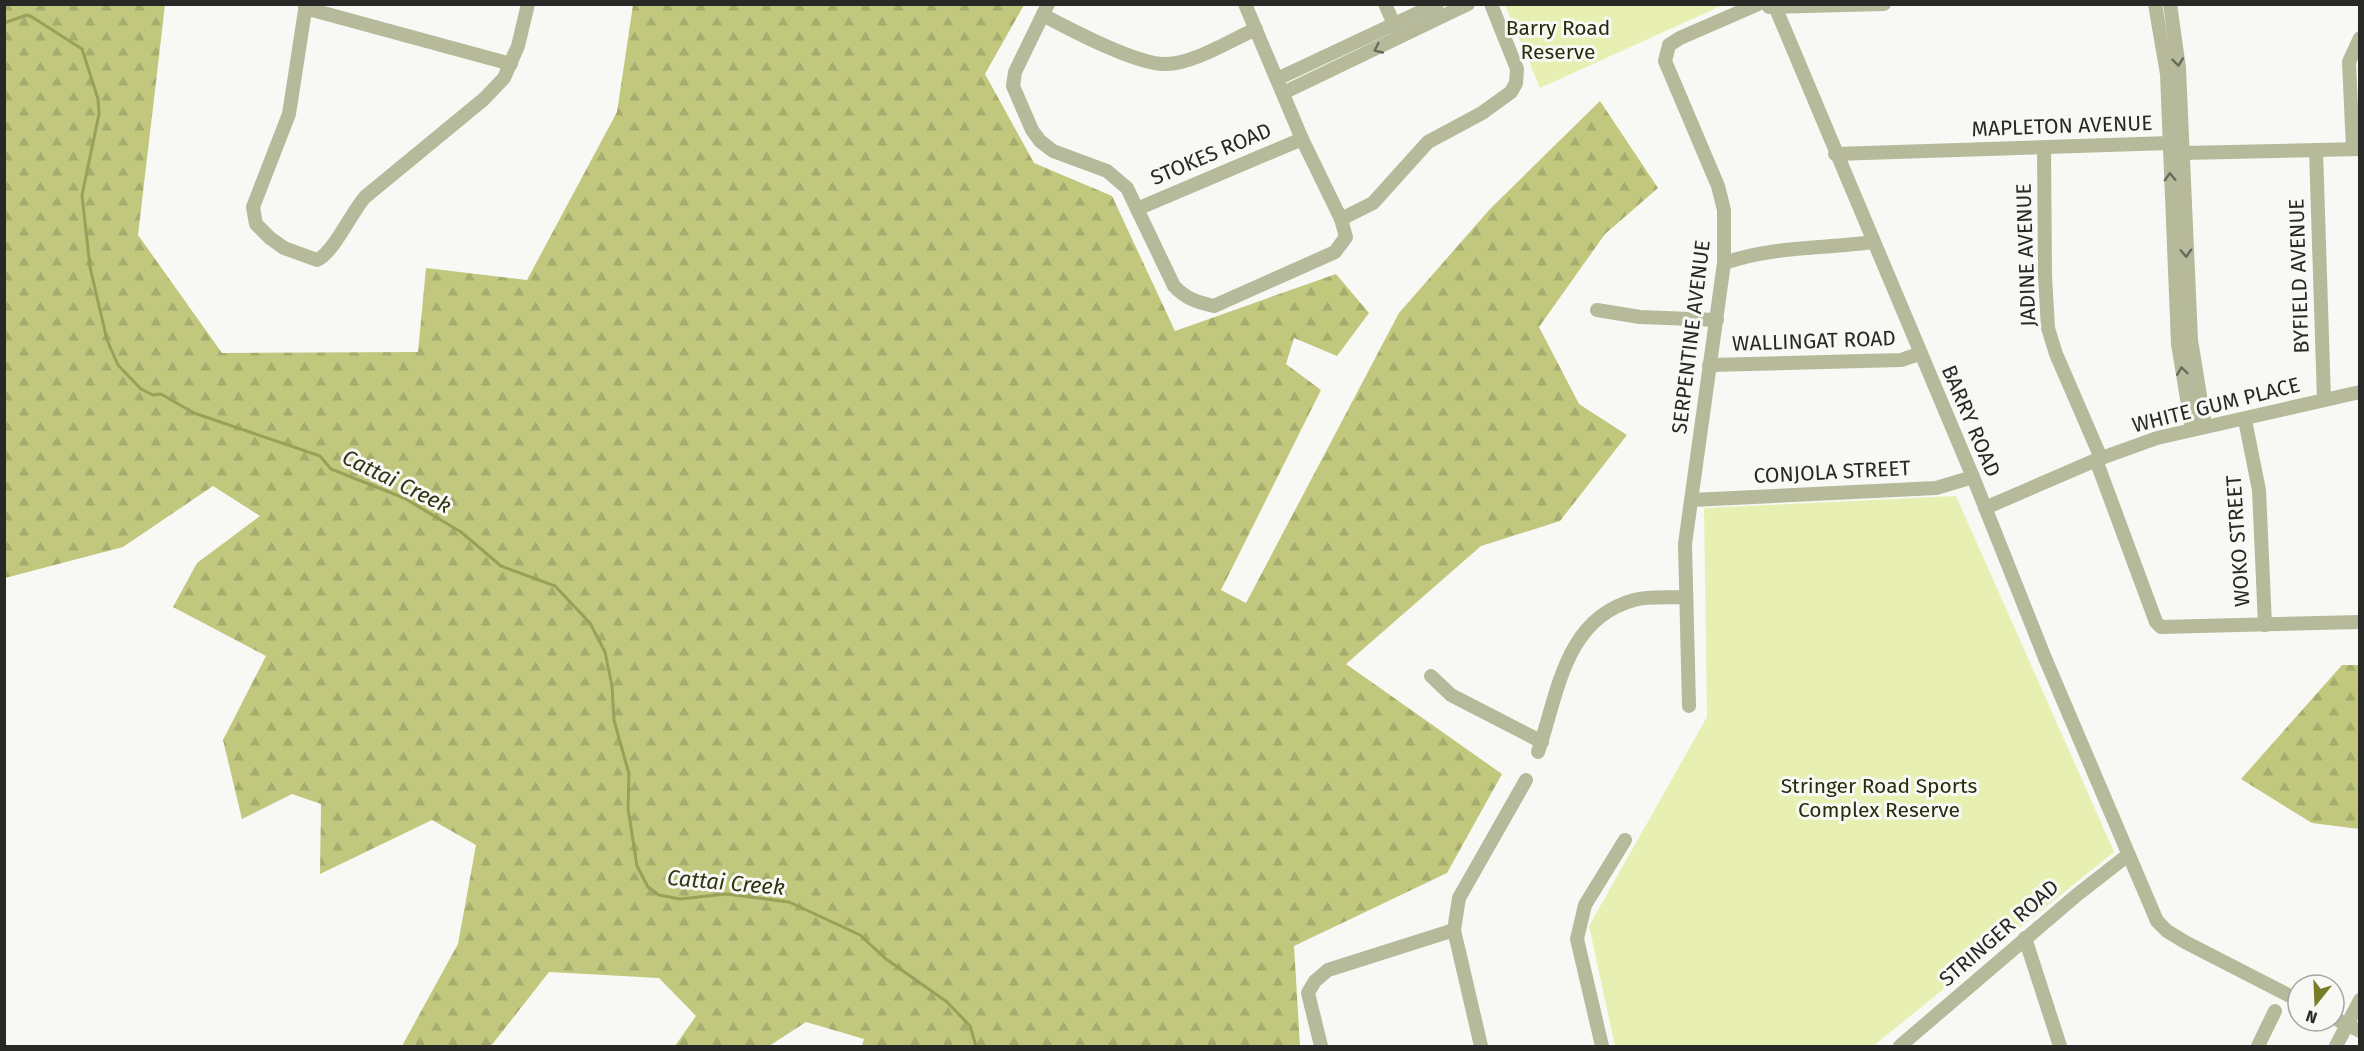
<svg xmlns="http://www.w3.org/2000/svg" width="2364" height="1051" font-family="'Fira Sans',sans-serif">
<defs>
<pattern id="forest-firs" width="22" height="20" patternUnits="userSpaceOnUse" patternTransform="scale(1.5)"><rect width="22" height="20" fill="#c1c87e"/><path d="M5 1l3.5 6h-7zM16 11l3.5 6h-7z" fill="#a6ac6d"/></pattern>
</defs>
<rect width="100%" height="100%" fill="#f8f9f5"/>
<g fill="url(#forest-firs)">
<path d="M5 4 165 5 138 235 222 353 418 352 426 268 527 280 617 112 633 5H1024L985 74 1034 163 1112 196 1175 331 1336 274 1369 313 1337 356 1294 338 1286 364 1321 390 1221 590 1246 603 1399 313 1490 209 1600 101 1658 188 1605 234 1539 327 1579 404 1627 435 1560 521 1481 546 1346 664 1502 774 1447 873 1294 946 1300 1046H862L864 1039 806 1022 769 1046H675L696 1016 659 978 549 972 491 1046H402L458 944 476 845 432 820 320 874 321 804 292 794 242 819 223 740 266 656 173 607 197 563 260 516 213 486 123 547 5 578Z"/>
<path d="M2342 665H2359V829L2312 823 2241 779Z"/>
</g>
<g fill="#e8efb2">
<path d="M1505 5H1723L1540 88Z"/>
<path d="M1956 496 2114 852 1873 1046H1615L1589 926 1707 717 1704 508Z"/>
</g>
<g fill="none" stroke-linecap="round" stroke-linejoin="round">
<path stroke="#99a057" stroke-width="3" d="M4 23 27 15 32 17 82 49 98 99 99 114 82 195 90 267 107 340 118 365 141 389 153 395 161 394 194 413 320 456 331 469 404 498 461 532 501 566 555 586 590 623 605 652 612 686 614 720 629 774 628 808 637 866 648 887 659 895 680 899 726 894 789 902 843 927 860 935 886 959 947 1002 970 1026 976 1046"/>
<g stroke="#b6ba9a" stroke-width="14">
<path d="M306 4 289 114 253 207 256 224 270 238 284 248 317 260C334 252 351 213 365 197L484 99 504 78 518 46 528 4"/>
<path d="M1048 4 1015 72 1013 86 1032 130 1040 141 1053 151 1107 171 1127 188 1174 286C1186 299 1197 302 1214 306L1335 252 1346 237 1341 219 1302 139 1245 4"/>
<path d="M1385 4 1397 31"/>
<path d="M1774 4 1973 477 2045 658 2157 921 2167 931 2185 942 2298 1000"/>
<path d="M2155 4 2167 74 2178 344 2192 429"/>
<path d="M2170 4 2179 68 2191 340 2205 426"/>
<path d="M1769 7 1884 4"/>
<path d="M305 8 511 64"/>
<path d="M1043 15C1069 29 1138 65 1166 64 1193 64 1231 40 1256 29"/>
<path d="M1277 79 1437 4"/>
<path d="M1283 93 1468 4"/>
<path d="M2044 148 2045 276 2048 328 2056 354 2101 458"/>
<path d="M2353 149 2349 62 2360 38"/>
<path d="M2316 150 2324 400"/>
<path d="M1835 154 2169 143 2183 153 2360 149"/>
<path d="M1137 209 1302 139"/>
<path d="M1341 219 1373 203 1428 142 1482 113 1511 92 1516 83 1517 69 1491 4"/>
<path d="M1724 263C1774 246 1821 249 1873 242"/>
<path d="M1597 310 1640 317 1717 320"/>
<path d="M1709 365 1901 360 1919 354"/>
<path d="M2245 420 2259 490 2265 625"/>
<path d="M2096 460 2156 622 2161 627 2360 622"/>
<path d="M1692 500 1936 488 1973 477"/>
<path d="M1985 508 2096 460 2157 438 2360 392"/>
<path d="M1431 676 1451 695 1542 742"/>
<path d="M1689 706 1685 544 1724 263V210L1718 186 1665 61 1669 45 1680 38 1758 4"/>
<path d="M1538 752C1558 694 1564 619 1634 600 1649 596 1669 598 1685 597"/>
<path d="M2025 938 2060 1046"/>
<path d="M2334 1018 2360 1031"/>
<path d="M1321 1046 1308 993 1315 981 1328 970 1454 930"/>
<path d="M1481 1046 1454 930 1459 898 1526 780"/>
<path d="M1602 1046 1577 939 1585 905 1625 840"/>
<path d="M1900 1046 2078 894 2128 855"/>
<path d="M2258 1046 2275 1011"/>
<path d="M2336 1046 2360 1000"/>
</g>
</g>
<defs><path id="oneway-chevron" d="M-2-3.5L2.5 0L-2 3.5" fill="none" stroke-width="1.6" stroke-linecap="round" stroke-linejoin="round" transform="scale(1.5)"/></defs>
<g stroke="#686a5b">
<use href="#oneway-chevron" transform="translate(1378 49) rotate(155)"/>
<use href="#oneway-chevron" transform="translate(2178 62) rotate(83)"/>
<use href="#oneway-chevron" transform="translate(2170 177) rotate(-92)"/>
<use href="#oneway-chevron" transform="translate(2186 253) rotate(87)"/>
<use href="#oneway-chevron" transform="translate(2182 371) rotate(-98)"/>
</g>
<g text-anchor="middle" stroke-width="6" stroke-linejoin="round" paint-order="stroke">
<g font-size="21" fill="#292c0b" stroke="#f8f9f5">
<text x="1558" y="35">Barry Road<tspan x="1558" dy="24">Reserve</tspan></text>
<text x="1879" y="793">Stringer Road Sports<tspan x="1879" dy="24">Complex Reserve</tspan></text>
</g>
<g font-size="21" fill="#282827" stroke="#f8f9f5">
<text transform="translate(2062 126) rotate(-2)" y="7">MAPLETON AVENUE</text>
<text transform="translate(1211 154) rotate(-23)" y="7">STOKES ROAD</text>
<text transform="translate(2026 255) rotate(-92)" y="7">JADINE AVENUE</text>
<text transform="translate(2299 276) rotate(-92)" y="7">BYFIELD AVENUE</text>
<text transform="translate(1691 337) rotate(-83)" y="7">SERPENTINE AVENUE</text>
<text transform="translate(1814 341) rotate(-2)" y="7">WALLINGAT ROAD</text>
<text transform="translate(2216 405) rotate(-14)" y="7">WHITE GUM PLACE</text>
<text transform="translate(1971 421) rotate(67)" y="7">BARRY ROAD</text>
<text transform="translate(1832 472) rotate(-3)" y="7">CONJOLA STREET</text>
<text transform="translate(2238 541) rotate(-94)" y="7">WOKO STREET</text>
<text transform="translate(1999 933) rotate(-41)" y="7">STRINGER ROAD</text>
</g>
<g font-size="22" font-style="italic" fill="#313414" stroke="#f8f9f5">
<text transform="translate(397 481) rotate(26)" y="8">Cattai Creek</text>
<text transform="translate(726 882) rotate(5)" y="8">Cattai Creek</text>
</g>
</g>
<rect width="2364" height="1051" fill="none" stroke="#282827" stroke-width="12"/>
<g transform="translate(2316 1003) rotate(198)"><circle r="28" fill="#f8f9f5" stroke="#a5a5a3" stroke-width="1.5"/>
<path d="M0-4.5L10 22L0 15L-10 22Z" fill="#777e28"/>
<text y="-9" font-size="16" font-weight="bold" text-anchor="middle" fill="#282827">N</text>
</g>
</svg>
